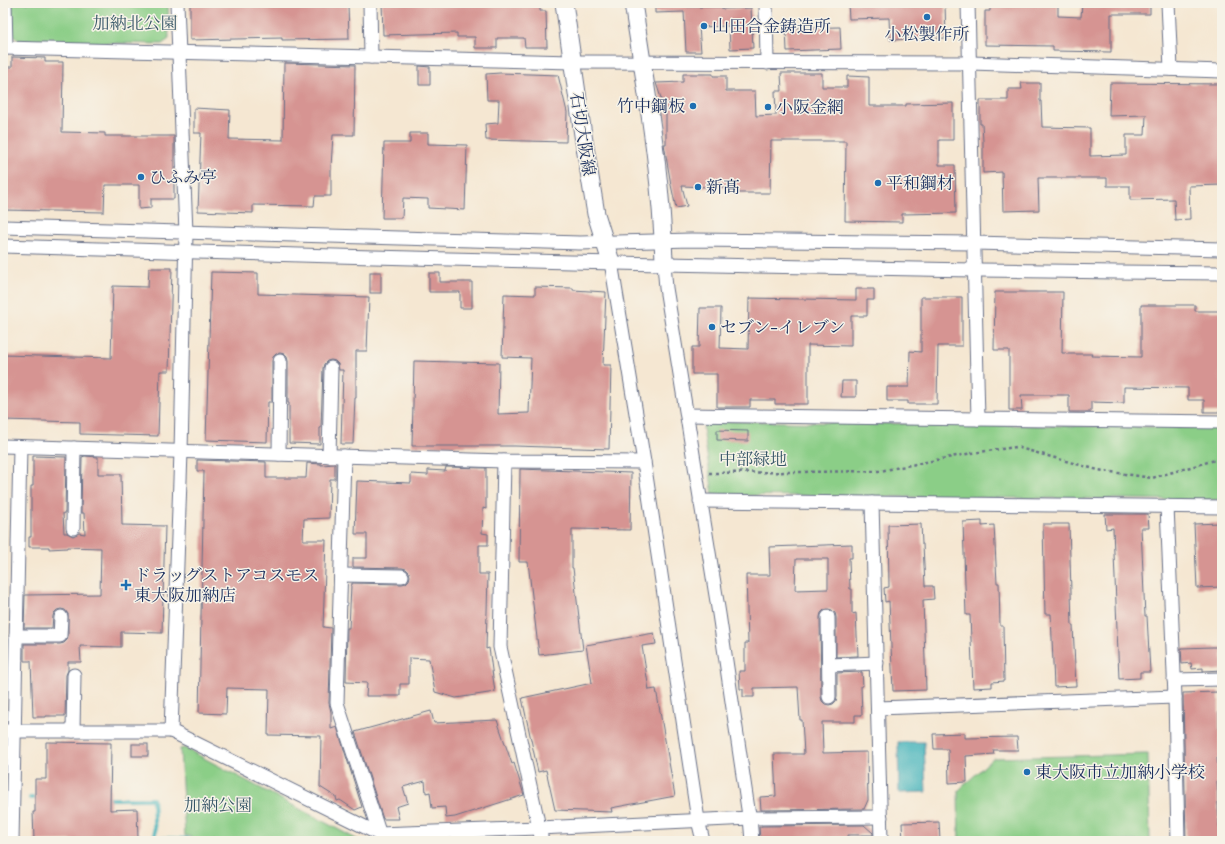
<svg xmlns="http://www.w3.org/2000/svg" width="1225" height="844" font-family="Cardo,'Noto Serif JP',serif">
<rect width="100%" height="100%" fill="#f7f3e8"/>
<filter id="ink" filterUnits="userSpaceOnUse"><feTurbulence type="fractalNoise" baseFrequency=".025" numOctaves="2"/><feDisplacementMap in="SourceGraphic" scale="8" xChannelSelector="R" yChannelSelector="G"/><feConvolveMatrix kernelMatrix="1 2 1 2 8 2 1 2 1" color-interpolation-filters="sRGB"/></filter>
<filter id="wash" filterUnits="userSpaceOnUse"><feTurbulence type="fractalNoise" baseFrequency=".012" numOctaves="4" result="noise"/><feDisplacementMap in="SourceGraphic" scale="16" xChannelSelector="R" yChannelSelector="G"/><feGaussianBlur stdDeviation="0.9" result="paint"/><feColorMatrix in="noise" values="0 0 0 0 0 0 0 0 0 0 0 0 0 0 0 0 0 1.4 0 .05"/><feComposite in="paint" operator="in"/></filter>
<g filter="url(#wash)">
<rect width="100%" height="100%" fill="#f5e7d2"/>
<g fill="#8bce87" stroke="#537e72">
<path d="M12 3H168L169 39 162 44 19 41 12 34Z"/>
<path d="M707 421 1222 428V500L713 495 703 428Z"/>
<path d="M185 748 360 841H192L191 836H185L180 749Z"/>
<path d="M1148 754 1150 841H959L958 791 993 758Z"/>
</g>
<path fill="#43b3bb" stroke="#2f718c" d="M898 742H924L926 792 899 793Z"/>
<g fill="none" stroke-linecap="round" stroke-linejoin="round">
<g stroke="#43b3bb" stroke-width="4">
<path d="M30 798H40"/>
<path d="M106 799H153L155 838 188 839V841"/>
</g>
</g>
<g id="blocks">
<g fill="#d69492" fill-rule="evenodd">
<path d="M190 3H348L349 39 282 40V38L190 40Z"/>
<path d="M382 3H540V11H546L547 47H525L524 38H497V48H475V37H457V33L383 35Z"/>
<path d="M655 3H687V7H722V9L751 8 753 48 730 49 729 26 699 27 701 52H686L684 12 655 13Z"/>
<path d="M848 3H871V5L945 3 946 38 890 40 889 18 849 19Z"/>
<path d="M990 3H1058V16L1081 17 1082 3H1150V14H1111V52L1053 51V46L985 45V11H990Z"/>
<path d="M840 27 841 49 787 51 786 28Z"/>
<path d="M12 57 45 58V62H63L62 132 105 133V136H174V199H151V208L139 209V185H105L104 212 3 210V72H7V67H12Z"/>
<path d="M284 63 355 65 354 135H333L331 167V196H315L314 206 253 205V213L198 211 201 133H194V108L230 110 229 139 283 140Z"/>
<path d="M419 66 430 67V85H419Z"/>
<path d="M500 73 558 75 567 112 566 142 486 140 485 124 498 123 499 100H487L486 74Z"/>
<path d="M781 73H822V87H847V76L869 77V106H906V104L953 103V140H939V165H955L956 213 902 214V222L845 221 846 141H771L770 193H732V188L682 186 687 206 676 208 671 185 664 144H666V113L656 83 683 82V74H713V76H726V91H755L756 116 776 115 775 91H782Z"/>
<path d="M1021 83H1040V101H1041L1042 127 1090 128V156L1126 155V135H1145L1146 115 1109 116 1110 83 1222 84V185L1189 186 1190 219 1175 220 1174 199 1130 200V186H1107V178H1038L1039 210 1003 211 1002 172 983 173V141L982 124H980V100H1008V89H1022Z"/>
<path d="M410 133H428V144L467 145 465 210 428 208V199L403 198 402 218H382L384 143H410Z"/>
<path d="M149 268H172L169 371H160L158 436 80 434V422L3 420V355L111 358 113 286 148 287Z"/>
<path d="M211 272 258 273V294L369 297 367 351H356V398H355L353 444H341L343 370H339L338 364 335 361 331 360 327 361 324 364 323 368 321 428H320V444L289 443V403H288V361L287 357 284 354 280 353 276 354 273 357 272 361V402H268L267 442 206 440Z"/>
<rect x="370" y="272" width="11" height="21"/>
<path d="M429 273H440V282H472V308H460V292H429Z"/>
<path d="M535 287 573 288V290L606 292 603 365H611L609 449 515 446H412L414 361 499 363 498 414 529 413 531 358 502 357 504 294 535 295Z"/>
<path d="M856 289H874V300H867V316H851V346L808 345V404H775V400H750V407H717V374H692V347H699L700 308H721L720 348 748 349 749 298 856 300Z"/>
<path d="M995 292H1063L1062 353H1066V354H1092L1091 356 1141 357V305H1195V311H1222V412H1204V400H1188V388L1124 387V403L1091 402V412H1069V395H1021L1022 410H1009V350H994Z"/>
<path d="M921 297H962V346H938L937 404H908V401H887V387H909L910 351 921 352Z"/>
<path d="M842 381H856V397H841Z"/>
<path d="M717 430 748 431V441L717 440Z"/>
<path d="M33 456 66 457 65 513H63L64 533H67L73 536 79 533 85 534 84 513H81L82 457 85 456 98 457V474H121L122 525 165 526 162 633 121 632V647L80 646 81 662H68V670L66 675 65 716H46V717H33L31 661H24V644H60L64 643 67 640 68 636V614L65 610 61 609 57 610 54 613 53 616 52 628H24L25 595 100 594 101 548 67 547V548L49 549V547H29V537H31V486H33Z"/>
<path d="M197 460 266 462V478H306L307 463 321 464V465L335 464V479H330L329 518 304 519 303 540H326L323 627 331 628 329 703 331 712V729L337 727 362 807 355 810 340 800 337 801 336 797 320 787 321 736 268 735 269 689 227 688 226 714 199 713 204 471H197Z"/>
<path d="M446 467 486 468V509L483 508 482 533 488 534V545H479V574H488L486 649 489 648 495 692 456 698 435 692 429 659 409 658V684H400V696H366L367 683 346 682 347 628H349L351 585H352V583L402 584 406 583 409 580 410 576 409 572 406 569 402 568 353 567V558H367V534H355L357 481 411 483V474L428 475V470L445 471Z"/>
<path d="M520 469 631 473 630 530 572 529V568H573L583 650 539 655 528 562H519Z"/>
<path d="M1105 514H1148L1149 528H1141L1145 616H1147L1150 672H1140V678L1119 679 1113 528 1106 529Z"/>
<path d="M982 521V526L994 525 997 583H999L1000 626H1003L1004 681 992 682V687L973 688 970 615H966L963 522Z"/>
<path d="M1220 523 1222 587 1197 588 1194 524Z"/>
<path d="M921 524 922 544H923L925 586H933L934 599 923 600 926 690 893 691 889 601 885 602 884 588 889 587 888 525Z"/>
<path d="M1043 524H1069L1072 626H1073L1076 686 1054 687 1051 614H1045Z"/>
<path d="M852 544V558H849L850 589H852V614L856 613 858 656 836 657V617L835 613 832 610 828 609 824 610 821 613 820 617 821 697 822 701 825 704 829 705 833 704 836 701 837 697V673L862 672 863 686H861L862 715H855V722H822L823 753 867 752 868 800 864 809 761 810 760 797 776 796 774 754H804L802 720H800L798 687 754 688V697H743V689H740L739 671H745V643H748L746 575H770L769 547ZM796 559H828V589L795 590Z"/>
<path d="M654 633 656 644 642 646 649 690 656 689 675 796 611 808 612 812 555 810 546 770 538 772 522 698 592 683 586 645Z"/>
<path d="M1213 647H1222V670L1203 671V668L1192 669 1191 663 1182 664 1181 648Z"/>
<path d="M1219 692V758H1217L1219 779 1217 780 1219 827H1220V841H1186L1183 693Z"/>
<path d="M431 711 434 723 497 720 512 764 514 763 524 795 455 817 446 818 445 807 432 808 430 792 426 793 425 781 403 787 408 803 396 807 399 819H383L355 732Z"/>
<path d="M965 733V738L1017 737 1018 750H993L994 754 966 756 967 782 949 783 948 749H934L933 734Z"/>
<path d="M46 742 111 743 110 810 137 809 138 839 34 841 33 812H35V779H46Z"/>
<rect x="132" y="744" width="16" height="12"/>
<path d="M939 822 940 841H903L902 823Z"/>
<path d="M864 825 873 833V835H848V840L830 841H775L774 839H760L759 827H761V826Z"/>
</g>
</g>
</g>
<g filter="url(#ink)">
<use href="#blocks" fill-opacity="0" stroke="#676f87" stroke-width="1"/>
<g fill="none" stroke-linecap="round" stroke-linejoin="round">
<g stroke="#676f87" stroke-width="15">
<g id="minor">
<path d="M5 3 6 48"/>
<path d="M177 3 186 233 181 452 171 731 379 834 539 828 750 818 881 817"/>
<path d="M370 3 371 57"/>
<path d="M766 3 767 63"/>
<path d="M968 3 978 419 1222 422"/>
<path d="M1168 3 1171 69"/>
<path d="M3 48 572 62 971 63 1222 71"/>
<path d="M3 227 580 243 691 240 974 243 1222 249"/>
<path d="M3 246C409 259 816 269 1222 273"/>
<path d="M611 262 644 462 698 820 703 841"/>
<path d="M664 264 666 288 719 614 748 809 750 818 752 841"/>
<path d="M687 415 978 419"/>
<path d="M3 446 504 461 644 462"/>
<path d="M279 454 280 361"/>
<path d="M329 456 331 368"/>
<path d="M344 456 337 703 381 838"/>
<path d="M504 461 500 647 542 841"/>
<path d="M700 501 1222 507"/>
<path d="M872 503 881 841"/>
<path d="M1167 506 1175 697 1178 841"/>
<path d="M73 528 74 448"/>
<path d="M341 575 402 576"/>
<path d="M828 617 829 697"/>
<path d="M16 636H60L61 617"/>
<path d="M829 665 877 663"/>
<path d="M1174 680 1222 679"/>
<path d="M878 708 1175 697"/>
<path d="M3 731H171"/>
<path d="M73 731 74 675"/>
<path d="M12 841 20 447"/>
</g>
</g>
<g stroke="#676f87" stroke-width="19">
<g id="major">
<path d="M564 3 583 135 596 214 611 262"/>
<path d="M633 3C646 90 662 176 664 264"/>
</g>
</g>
<path stroke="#676f87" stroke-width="2.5" stroke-dasharray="3 3" stroke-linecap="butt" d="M709 473 880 471 972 453 1016 447 1098 470 1152 478 1222 458"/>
<use href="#minor" stroke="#fff" stroke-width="13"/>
<use href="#major" stroke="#fff" stroke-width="17"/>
</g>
</g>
<g fill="#1f6fb2" stroke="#f7f3e8" stroke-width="1.5">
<circle cx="927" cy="17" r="4"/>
<circle cx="704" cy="26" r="4"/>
<circle cx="693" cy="106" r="4"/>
<circle cx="768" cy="107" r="4"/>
<circle cx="141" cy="177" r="4"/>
<circle cx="878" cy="183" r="4"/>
<circle cx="698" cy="187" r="4"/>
<circle cx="712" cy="327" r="4"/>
<path d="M124 579h4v4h4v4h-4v4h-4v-4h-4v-4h4z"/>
<circle cx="1027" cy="772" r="4"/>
</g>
<g text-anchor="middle" stroke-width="3" stroke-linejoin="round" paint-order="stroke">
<g font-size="17" fill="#375768" stroke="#f7f3e8">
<text x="135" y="29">加納北公園</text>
<text x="753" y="465">中部緑地</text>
<text x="218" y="811">加納公園</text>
</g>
<g font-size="17" fill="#1b2f5e" stroke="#f7f3e8" text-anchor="start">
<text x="712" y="32">山田合金鋳造所</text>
<text x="927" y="40" text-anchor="middle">小松製作所</text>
<text x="685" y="112" text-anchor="end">竹中鋼板</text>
<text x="776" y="113">小阪金網</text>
<text x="149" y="183">ひふみ亭</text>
<text x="886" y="189">平和鋼材</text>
<text x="706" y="193">新髙</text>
<text x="720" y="333">セブン-イレブン</text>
<text x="134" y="581">ドラッグストアコスモス<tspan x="134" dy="20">東大阪加納店</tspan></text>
<text x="1035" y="778">東大阪市立加納小学校</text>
</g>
<g font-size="17" fill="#1b2f5e" stroke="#f7f3e8">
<text transform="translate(583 134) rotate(81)" y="6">石切大阪線</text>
</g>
</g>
<rect width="1225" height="844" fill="none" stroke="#f7f3e8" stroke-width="16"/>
</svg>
